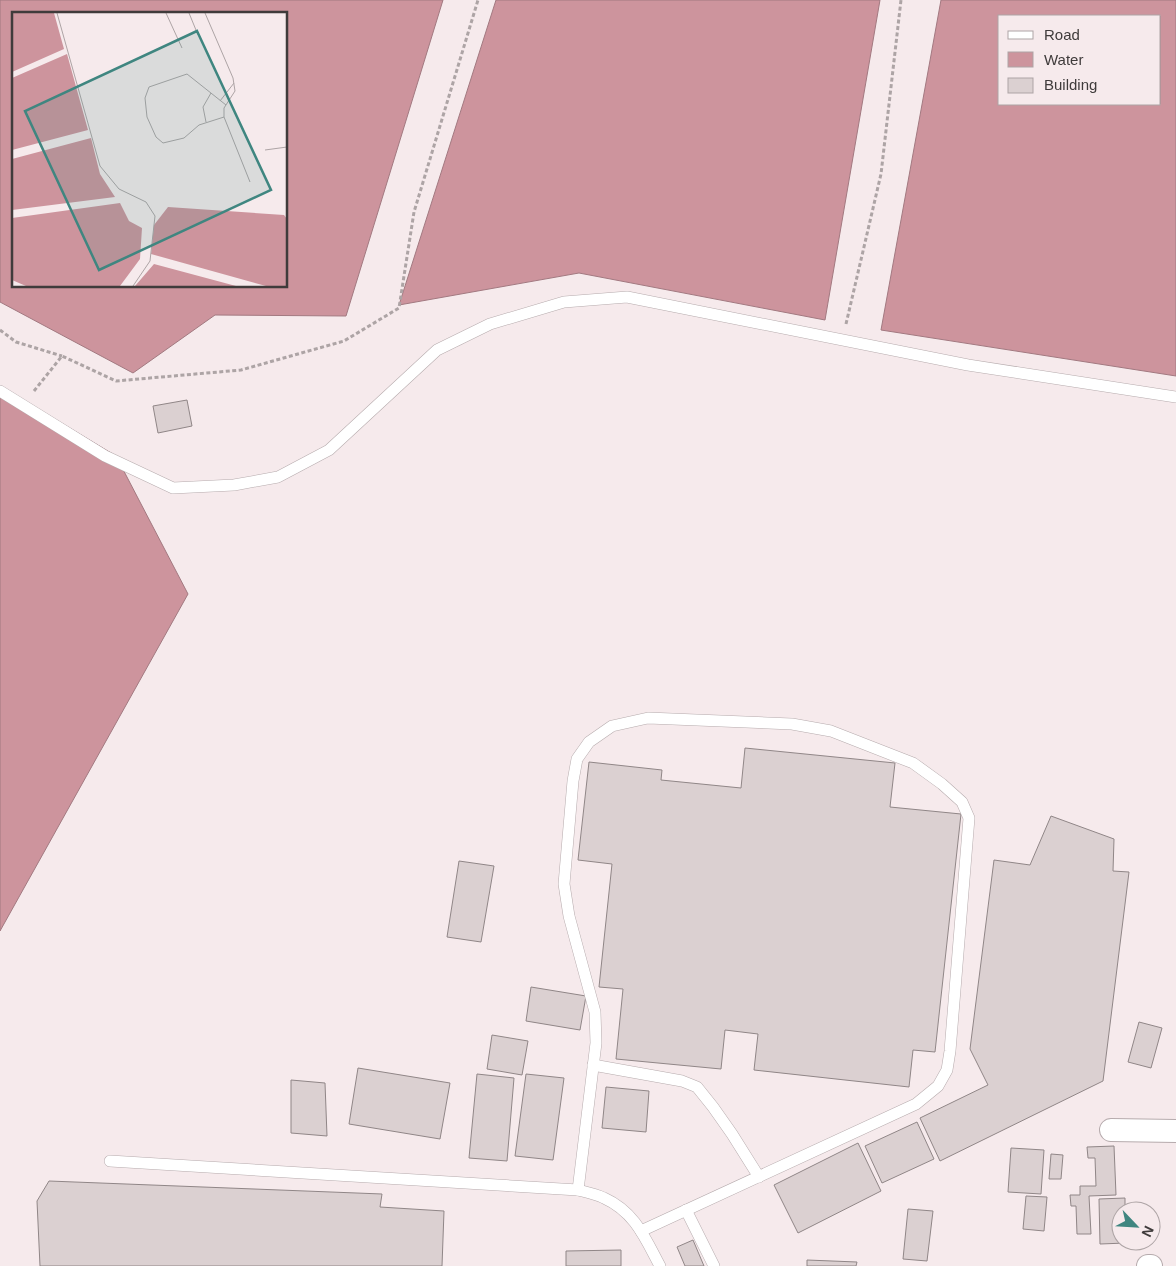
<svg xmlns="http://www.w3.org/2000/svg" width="1176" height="1266" font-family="Helvetica,sans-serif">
<rect width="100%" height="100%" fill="#f6eaec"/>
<g fill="#cd949d" stroke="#a27980" fill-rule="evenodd">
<path d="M0 0H443L346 316 215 315 133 373 0 302ZM14 14H286V286H14Z"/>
<path d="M496 0H880L825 320 579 273 399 305Z"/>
<path d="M941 0H1176V376L881 330ZM1160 16V104H1000V16Z"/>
<path d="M0 386 116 456 188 594 0 931Z"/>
</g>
<g fill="#dbd0d1" stroke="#908687">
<path d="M187 400 192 426 158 433 153 406Z"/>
<path d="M745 748 895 763 890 807 961 814 935 1052 913 1050 909 1087 754 1070 758 1034 725 1030 721 1069 616 1059 623 989 599 987 612 864 578 860 589 762 662 770 661 780 741 788Z"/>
<path d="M1051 816 1114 839 1113 871 1129 872 1103 1081 940 1161 920 1118 988 1085 970 1049 994 860 1030 865Z"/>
<path d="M459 861 494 866 481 942 447 937Z"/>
<path d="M531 987 586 996 580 1030 526 1021Z"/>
<path d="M1139 1022 1162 1028 1151 1068 1128 1062Z"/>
<path d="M492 1035 528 1041 522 1075 487 1069Z"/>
<path d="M358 1068 450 1083 440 1139 349 1124Z"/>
<path d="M477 1074 514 1078 507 1161 469 1158Z"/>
<path d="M526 1074 564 1078 553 1160 515 1156Z"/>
<path d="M291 1080 325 1083 327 1136 291 1133Z"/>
<path d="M606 1087 649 1091 646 1132 602 1128Z"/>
<path d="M917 1122 934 1159 882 1183 865 1146Z"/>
<path d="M858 1143 881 1191 798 1233 774 1185Z"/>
<path d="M1114 1146 1116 1195 1089 1196 1091 1234H1077L1076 1206H1071L1070 1195H1080V1186H1096L1095 1158H1088L1087 1147Z"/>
<path d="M1011 1148 1044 1150 1041 1194 1008 1192Z"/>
<path d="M1051 1154 1063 1155 1061 1179H1049Z"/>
<path d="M49 1181 382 1194 380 1207 444 1211 442 1266H40L37 1201Z"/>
<path d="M1026 1196 1047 1197 1044 1231 1023 1229Z"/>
<path d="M1125 1198V1211H1121V1241H1126V1243L1100 1244 1099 1199Z"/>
<path d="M908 1209 933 1211 927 1261 903 1259Z"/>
<path d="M693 1240 704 1266H685L677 1247Z"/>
<path d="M621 1250V1266H566V1251Z"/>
<path d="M807 1260 857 1262 856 1266H807Z"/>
</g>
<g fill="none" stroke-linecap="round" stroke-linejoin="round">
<g stroke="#b6abad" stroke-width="12">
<g id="service">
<path d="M0 391 105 456 173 488 234 485 278 477 329 450 437 350 490 324 564 302 627 297 968 365 1176 397"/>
<path d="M593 1065 682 1081 697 1087 713 1107 732 1134 759 1177"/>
<path d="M110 1161 578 1190C586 1192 596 1194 604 1198 635 1212 645 1238 660 1266"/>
<path d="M578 1190 596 1043 595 1012 569 916 564 884 573 781 577 759 589 742 612 726 648 718 792 724 831 731 913 763 942 784 962 802 969 818 950 1051 947 1070 938 1086 916 1104 641 1231"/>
<path d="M686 1210 714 1266"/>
</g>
</g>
<g stroke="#b6abad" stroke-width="24">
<g id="minor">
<path d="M1111 1130 1176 1131"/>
<path d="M1148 1266H1151"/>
</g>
</g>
<g stroke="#ada4a5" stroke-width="3" stroke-dasharray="4 2.5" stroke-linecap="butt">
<path d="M846 324 881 174 901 0"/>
<path d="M0 330 16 342 62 356"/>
<path d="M34 391 62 356 116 381 241 370 344 341 399 308 414 212 478 0"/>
</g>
<use href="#service" stroke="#fff" stroke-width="11"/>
<use href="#minor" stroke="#fff" stroke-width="22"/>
</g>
<g transform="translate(12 12)">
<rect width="275" height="275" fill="#f6eaec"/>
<path d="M0 1H42L52 37 0 60ZM55 42 76 118 0 138V66ZM79 126 88 162 103 185 0 198V147ZM108 191 117 209 130 216 128 247 108 274H14L0 268V206ZM156 195 272 203 275 207V274H254L139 242 142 213ZM142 252 224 274H123Z" fill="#cd949d"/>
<path fill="none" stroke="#ada4a5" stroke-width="1" d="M45 1 88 154 107 177 134 190 143 204 138 249 121 274M154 1 170 36M177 1 186 23M193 1 221 66 223 79 212 96V105L238 170M208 89 222 71M212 105 187 113 172 126 151 131 144 125 135 105 133 86 137 75 175 62 214 93M194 110 191 95 199 81M253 138 275 135"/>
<path fill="#3f8680" fill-opacity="0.15" stroke="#3f8680" stroke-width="2.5" d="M185 19 259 178 87 258 13 99Z"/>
<rect width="275" height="275" fill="none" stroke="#3f3b3b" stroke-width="2.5"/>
</g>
<rect x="998" y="15" width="162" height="90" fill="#f6eaec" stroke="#ada4a5"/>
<rect x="1008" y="31" width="25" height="8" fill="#ffffff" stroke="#ada4a5"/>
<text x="1044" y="40" font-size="15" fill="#3f3b3b">Road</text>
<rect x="1008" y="52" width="25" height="15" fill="#cd949d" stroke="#ada4a5"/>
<text x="1044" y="65" font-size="15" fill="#3f3b3b">Water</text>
<rect x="1008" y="78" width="25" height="15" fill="#dbd0d1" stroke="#ada4a5"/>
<text x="1044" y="90" font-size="15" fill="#3f3b3b">Building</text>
<g transform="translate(1136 1226) rotate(115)"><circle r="24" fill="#f6eaec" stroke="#ada4a5"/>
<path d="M0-4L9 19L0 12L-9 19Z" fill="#3f8680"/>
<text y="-8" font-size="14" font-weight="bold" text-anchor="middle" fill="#3f3b3b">N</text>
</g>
</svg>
